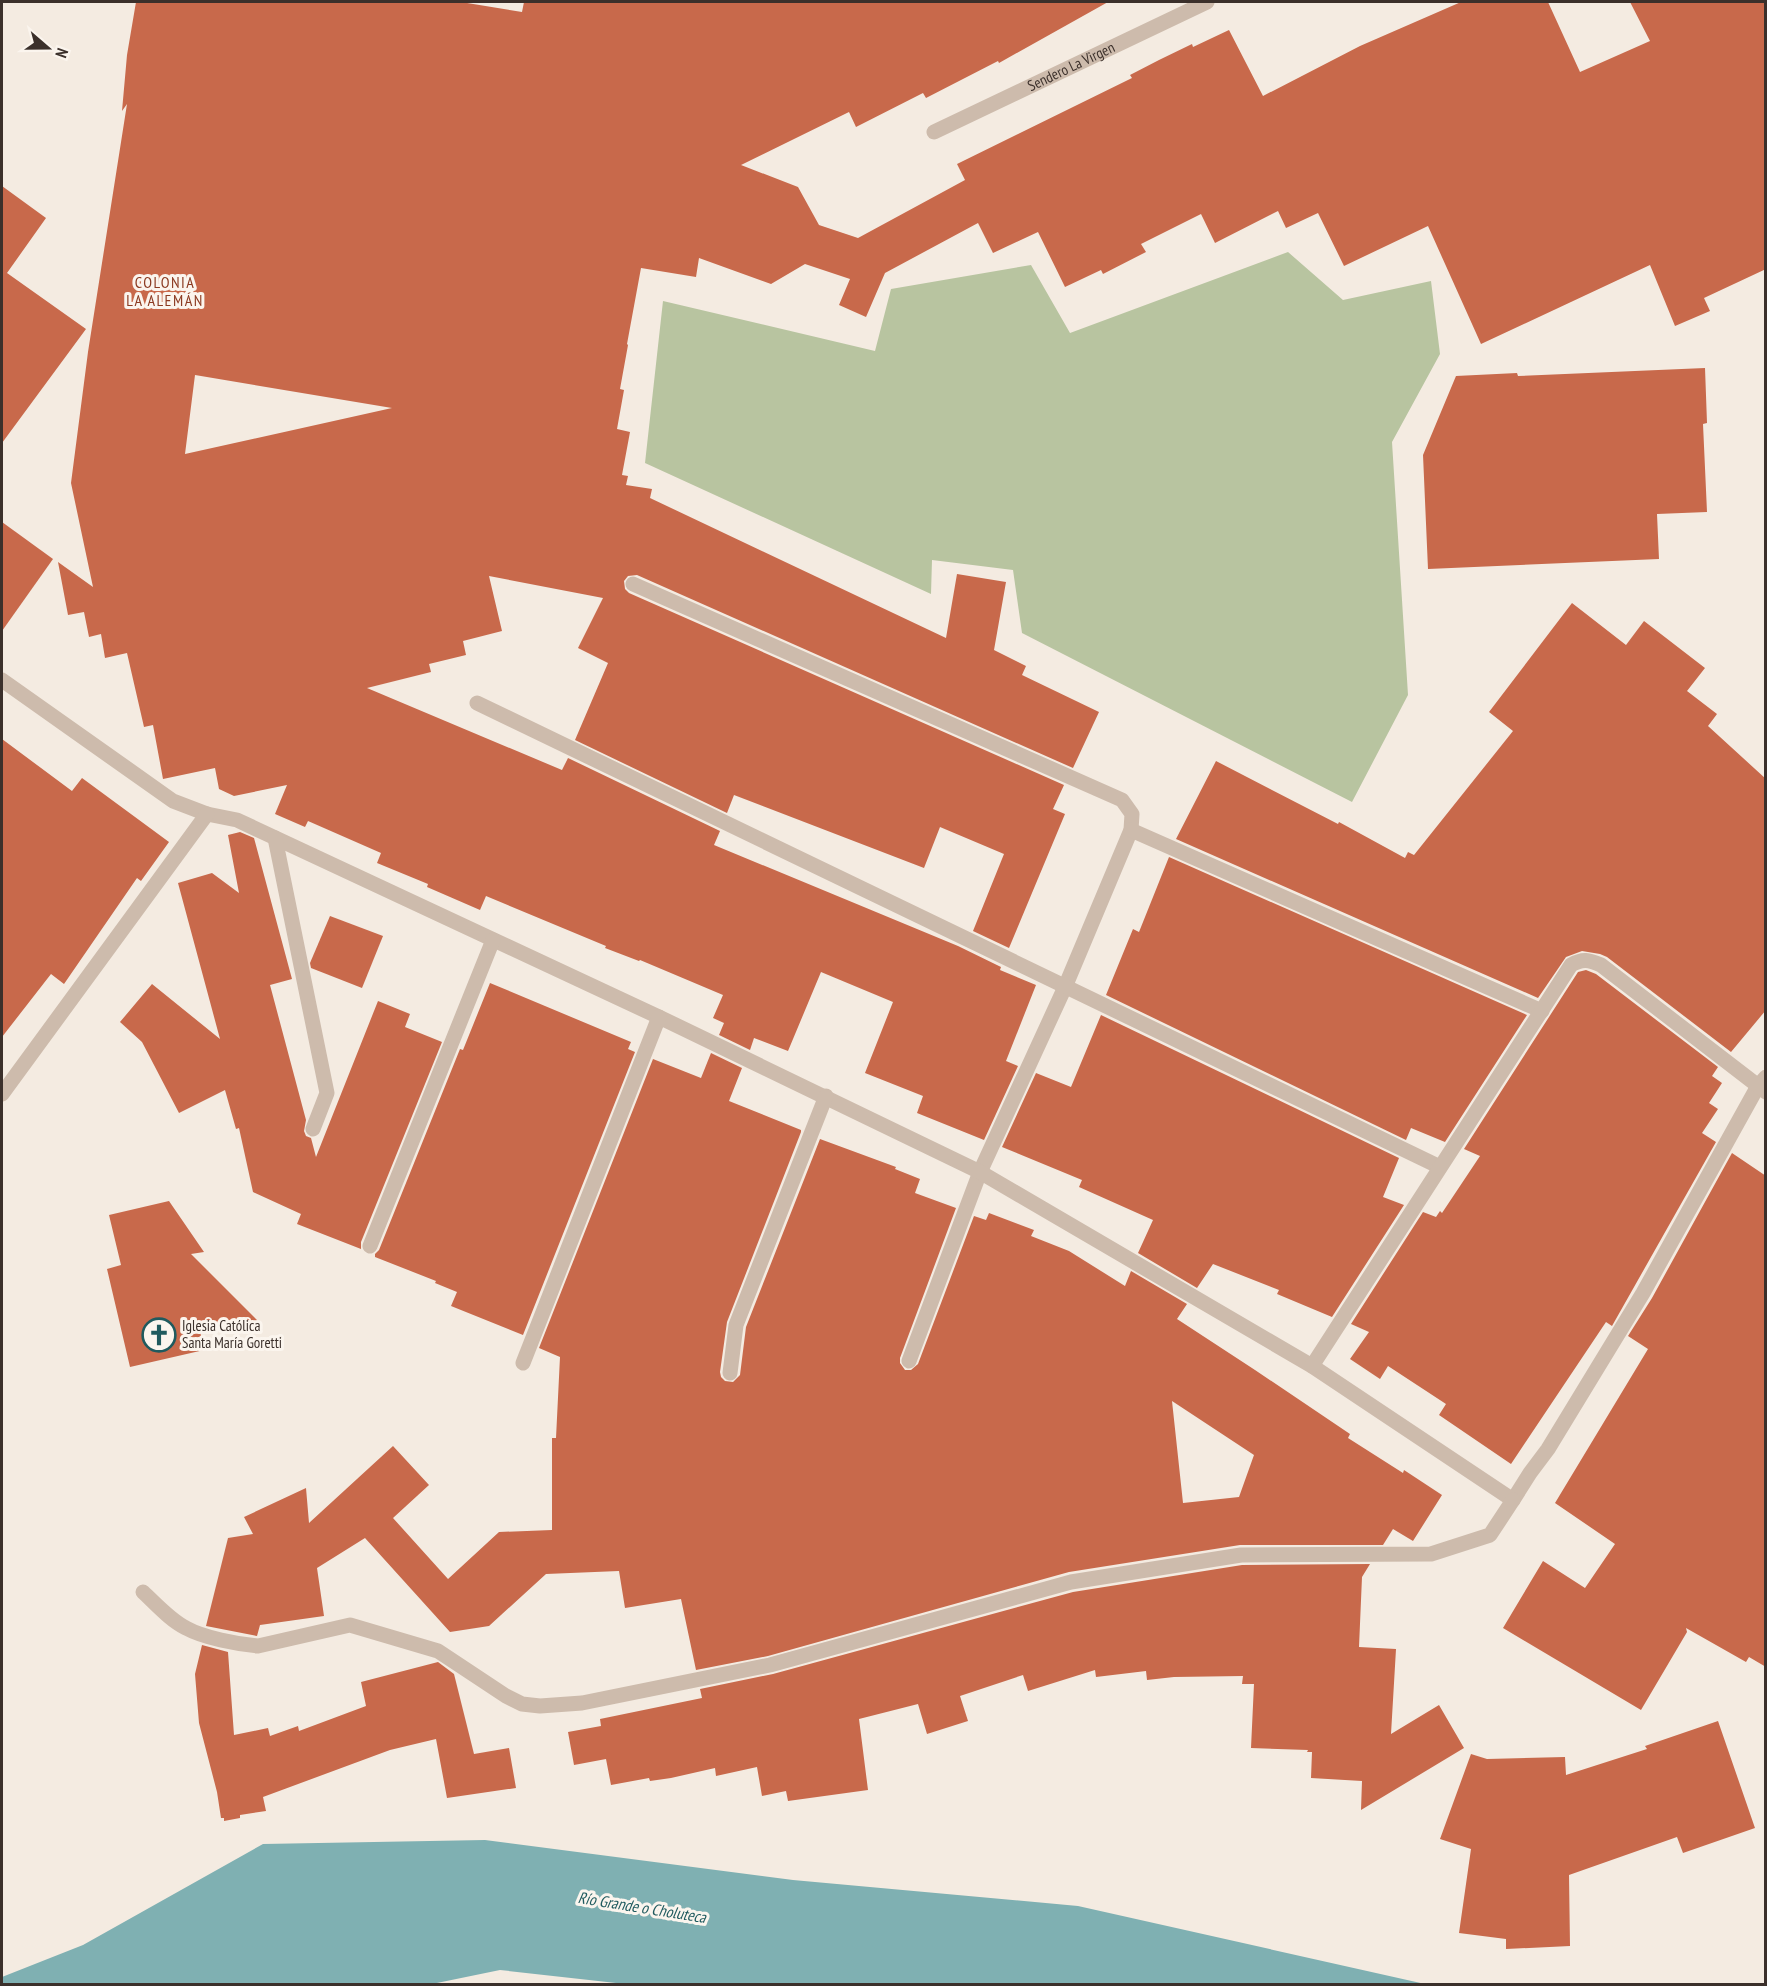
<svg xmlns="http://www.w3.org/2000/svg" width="1767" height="1986" font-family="'PT Sans Narrow',sans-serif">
<rect width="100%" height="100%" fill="#f4ebe1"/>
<path fill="#b8c4a0" d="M1288 252 1343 300 1431 281 1440 354 1392 442 1408 695 1352 802 1022 633 1013 570 932 560 931 594 645 463 663 301 875 351 891 289 1031 265 1070 333Z"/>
<path fill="#7fb0b2" d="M485 1840 793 1880 1078 1906 1425 1984H625L500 1970 432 1984H2V1977L83 1945 263 1844Z"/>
<g fill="#c8694b" fill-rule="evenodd">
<path d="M136 2H461L522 12 524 2H1108L999 63 998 61 926 98 923 93 856 127 849 112 741 165 798 187 819 225 858 238 965 180 957 164 1132 78 1130 75 1159 60 1192 44 1193 47 1229 30 1263 96 1360 46 1461 2H1548L1580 72 1650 41 1630 2H1766V269L1704 298 1710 311 1675 326 1650 265 1481 344 1428 226 1344 266 1318 213 1286 228 1278 211 1215 243 1201 214 1141 244 1146 252 1103 274 1101 270 1065 287 1038 232 993 253 978 223 885 273 866 317 839 305 850 279 805 264 771 284 699 258 696 277 641 268 627 344 628 345 620 389 624 390 617 429 630 432 622 475 628 476 626 485 652 489 650 498 946 638 957 574 1006 582 994 650 1026 666 1022 675 1099 712 1073 768 637 575 628 576 624 581 625 589 629 593 1064 785 1053 809 1065 814 1009 948 973 931 1004 854 940 827 924 868 734 795 727 813 575 740 608 663 578 648 603 598 489 576 502 631 463 641 466 655 429 664 431 672 367 688 562 770 568 758 720 831 714 845 958 946 1001 967 1000 970 1036 985 1006 1061 1018 1066 984 1140 917 1113 923 1096 865 1073 893 1002 821 972 788 1051 754 1038 750 1050 719 1035 724 1023 713 1018 723 995 640 960 639 961 605 948 606 946 486 896 480 910 427 887 428 884 377 863 381 853 308 821 305 827 275 814 287 785 234 796 219 789 215 768 163 779 153 725 144 727 127 653 105 658 101 634 89 637 84 612 68 615 58 562 93 587 71 483 88 352 127 104 122 111 127 55ZM195 375 392 408 185 454Z"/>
<path d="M2 186 46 218 7 273 86 329 2 443Z"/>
<path d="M1705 368 1707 423 1703 424 1707 512 1657 514 1659 559 1428 569 1423 455 1456 376 1517 373 1518 376Z"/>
<path d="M2 522 53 559 2 631Z"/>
<path d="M1572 603 1626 645 1644 621 1705 668 1687 691 1717 714 1708 726 1766 779V1010L1731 1052 1607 957 1600 954 1582 951 1566 957 1538 998 1176 839 1216 761 1338 824 1339 822 1405 858 1408 852 1414 855 1513 731 1489 712Z"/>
<path d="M2 739 72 791 82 778 169 842 141 881 137 878 64 984 51 974 2 1037Z"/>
<path d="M240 832 254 838 292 979 270 985 306 1120 304 1131 306 1136 311 1138 316 1157 378 1001 410 1014 405 1027 442 1042 361 1242V1249L297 1224 301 1214 253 1192 239 1128 236 1129 225 1090 179 1113 142 1042 120 1022 152 984 220 1039 178 883 212 873 239 893 228 835Z"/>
<path d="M1169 857 1527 1015 1445 1142 1411 1128 1406 1140 1106 995 1133 929 1139 932Z"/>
<path d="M330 916 383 936 362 988 311 968 310 963Z"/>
<path d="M1586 970 1596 974 1718 1067 1712 1076 1722 1083 1709 1103 1718 1109 1702 1133 1716 1142 1612 1326 1606 1322 1511 1464 1439 1415 1446 1404 1388 1366 1380 1379 1350 1359 1369 1332 1351 1324 1423 1212 1436 1217 1440 1211 1442 1213 1480 1156 1464 1149 1578 972Z"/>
<path d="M490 983 631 1042 628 1049 635 1052 523 1335 451 1306 457 1292 435 1283 436 1281 375 1257V1254L379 1250 460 1049 463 1050Z"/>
<path d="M1101 1015 1399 1158 1383 1197 1404 1205 1332 1317 1277 1294 1279 1290 1213 1264 1197 1288 1138 1253 1153 1220 1079 1187 1082 1180 1002 1147 1036 1073 1071 1087Z"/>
<path d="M711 1053 742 1068 729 1101 801 1130V1132L727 1322 720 1372 721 1377 725 1381 733 1382 740 1375 746 1327 820 1139 896 1167 895 1169 920 1179 915 1193 956 1208 900 1358V1363L905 1370H911L918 1364 974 1216 986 1220 989 1213 1034 1230 1031 1236 1069 1251 1125 1286 1131 1271 1187 1304 1177 1319 1255 1370 1350 1434 1348 1438 1403 1473 1404 1470 1442 1495 1413 1541 1393 1529 1383 1545H1240L1069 1572 768 1656 696 1670 681 1599 625 1608 619 1571 546 1574 489 1626 450 1632 365 1538 317 1568 324 1616 260 1625 257 1636 206 1626 228 1538 253 1534 244 1517 306 1488 309 1523 393 1446 429 1485 393 1518 448 1579 499 1532 552 1530V1438H556L560 1357 539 1348 653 1059 701 1078ZM1172 1401 1254 1455 1239 1497 1183 1503Z"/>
<path d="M1732 1153 1766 1176V1667L1749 1657 1746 1662 1686 1628 1687 1632 1641 1710 1503 1628 1543 1561 1585 1588 1615 1544 1555 1503 1648 1349 1628 1336 1652 1298Z"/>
<path d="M169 1201 204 1252 191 1254 259 1322 200 1331 204 1350 130 1367 107 1269 121 1265 109 1215Z"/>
<path d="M1370 1564 1362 1577 1359 1647 1396 1649 1391 1734 1439 1705 1464 1748 1361 1810 1362 1781 1311 1778 1312 1752H1307L1308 1750 1251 1748 1254 1684H1242L1243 1676 1174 1677 1147 1680 1146 1671 1096 1677 1095 1670 1028 1691 1023 1675 960 1696 968 1721 927 1734 918 1704 859 1719 868 1790 788 1801 786 1791 762 1796 757 1767 716 1776 715 1768 671 1778 650 1781 649 1778 611 1785 606 1759 574 1765 568 1732 601 1726 600 1719 702 1698 700 1689 773 1674 1073 1592 1242 1565Z"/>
<path d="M202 1645 228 1652 234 1735 268 1728 270 1736 298 1726 299 1731 366 1706 361 1682 438 1662 454 1674 474 1754 509 1748 516 1788 447 1798 436 1739 390 1750 263 1797 266 1811 240 1815V1818L224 1821V1818H221L217 1792 199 1723 195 1674Z"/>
<path d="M1718 1721 1755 1828 1683 1853 1677 1837 1569 1875 1570 1946 1506 1949V1939L1459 1933 1471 1849 1440 1839 1471 1754 1487 1759 1565 1757 1566 1775 1647 1749 1645 1746Z"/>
</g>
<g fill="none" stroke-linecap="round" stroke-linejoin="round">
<g stroke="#cdbbac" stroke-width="15">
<path id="s1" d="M934 132 1207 2"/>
<path d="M633 584 1122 800 1132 814 1131 830 1065 987 980 1172 909 1361"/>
<path d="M2 680 173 801 207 814 237 820 659 1017 980 1172 1312 1366 1513 1500 1530 1473 1548 1449 1643 1293 1758 1086 1766 1077"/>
<path d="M477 703 1440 1167"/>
<path d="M1131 830 1542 1011"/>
<path d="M275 838 327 1093 313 1129"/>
<path d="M2 1094 207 814"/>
<path d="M370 1246 493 940"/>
<path d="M523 1363 659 1017"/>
<path d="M1312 1366 1571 965C1583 958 1589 960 1601 965L1766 1092"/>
<path d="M730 1373 736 1325 826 1096"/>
<path d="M143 1592C156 1604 170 1620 186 1628 204 1638 237 1644 258 1646L350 1625 438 1651 506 1696 522 1704 540 1706 582 1703 770 1665 1071 1582 1241 1555 1431 1554 1490 1535 1513 1500"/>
</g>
</g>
<defs>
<g id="church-ring" transform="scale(1.725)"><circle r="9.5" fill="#fbf5ee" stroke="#1f5a5e" stroke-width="1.5"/><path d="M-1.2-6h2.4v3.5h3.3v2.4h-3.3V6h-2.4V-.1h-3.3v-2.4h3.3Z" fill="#1f5a5e"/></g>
</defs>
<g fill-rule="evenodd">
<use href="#church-ring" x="159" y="1335"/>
</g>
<g text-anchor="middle" stroke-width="6" stroke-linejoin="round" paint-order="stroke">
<g font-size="15" fill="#3b302b" stroke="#fbf5ee">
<text dy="5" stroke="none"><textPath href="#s1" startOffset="152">Sendero La Virgen</textPath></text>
</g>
<g font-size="15" fill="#3b302b" stroke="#fbf5ee" text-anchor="start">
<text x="182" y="1331">Iglesia Católica<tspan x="182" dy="17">Santa María Goretti</tspan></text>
</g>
<g font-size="16" letter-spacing="1.5" fill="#8c3b22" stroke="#fbf5ee">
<text x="165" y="288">COLONIA<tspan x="165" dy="18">LA ALEMÁN</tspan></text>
</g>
<g font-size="16" font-style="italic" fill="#1f5a5e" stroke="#fbf5ee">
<text transform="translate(642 1907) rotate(9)" y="6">Río Grande o Choluteca</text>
</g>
</g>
<rect width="1767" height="1986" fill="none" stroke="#3b302b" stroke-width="6"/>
<g transform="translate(48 48) rotate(110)" stroke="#fbf5ee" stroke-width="4.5" paint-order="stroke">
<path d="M0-4.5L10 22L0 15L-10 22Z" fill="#3b302b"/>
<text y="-9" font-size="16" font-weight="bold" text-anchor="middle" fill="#3b302b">N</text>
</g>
</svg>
